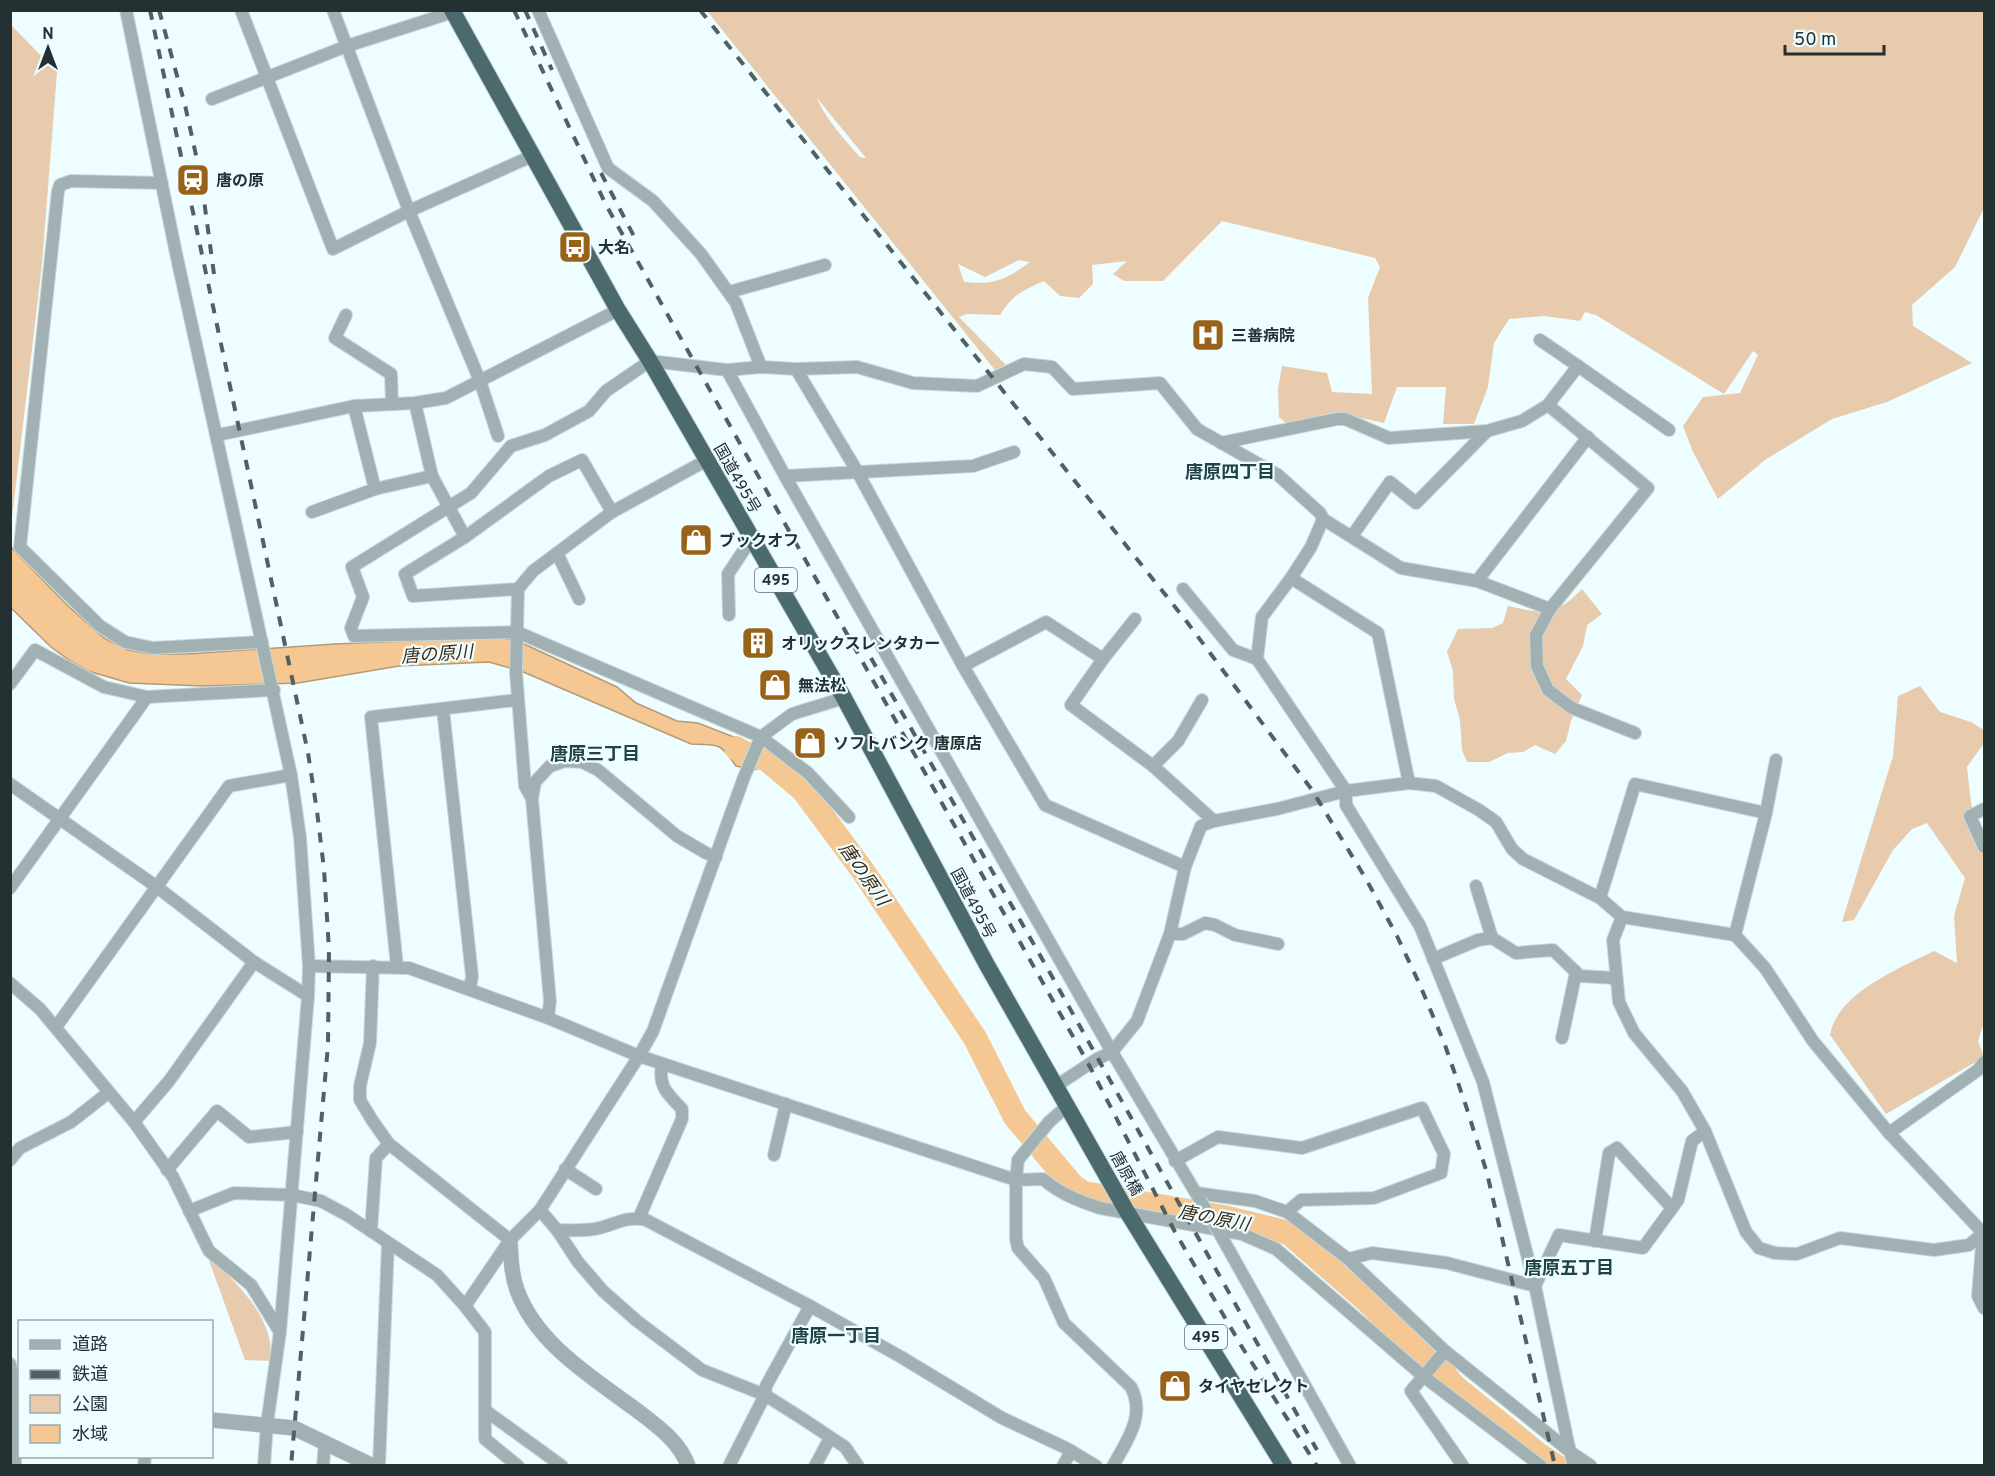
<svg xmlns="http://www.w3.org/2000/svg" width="1995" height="1476" font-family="Overpass,'Noto Sans JP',sans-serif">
<rect width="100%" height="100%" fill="#eefdff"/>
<g fill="#e7cbac" fill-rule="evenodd">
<path d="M707 11H1984V208L1955 267 1912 305 1913 326 1972 363 1887 402 1832 419 1765 460 1718 499 1693 452 1683 426 1703 397 1740 393 1758 355 1753 351 1724 394 1596 315 1585 312 1580 321 1545 316 1509 319 1494 343 1488 387 1474 424H1443L1446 387H1397L1384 423 1335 412 1287 424 1279 417 1278 389 1282 366 1327 373 1332 392 1372 394 1368 298 1380 267 1375 258 1222 221 1163 281H1124L1113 274 1127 261 1092 265 1093 284 1079 298 1060 296 1044 281C1021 291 1014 294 1000 315L967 314 959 317 1006 365 995 370ZM817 98 866 158H865L860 157C847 143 823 115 817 98ZM1019 260 1030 262C1006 280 993 285 964 282L958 264 985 277Z"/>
<path d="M11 25 57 72 42 264 11 526Z"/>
<path d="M1582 589 1602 614 1587 625 1583 646 1566 679 1582 695 1571 721 1566 741 1555 754 1535 745 1523 752 1508 753 1489 762H1467L1462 750 1460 720 1454 699 1453 671 1447 652 1458 629 1492 628 1503 623 1508 606C1544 614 1555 617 1582 589Z"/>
<path d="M1920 686 1940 712 1971 722 1984 730V743L1967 767 1971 802 1980 849 1984 853V1023L1978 1041 1984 1057 1886 1114 1830 1035C1837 993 1900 968 1934 951L1957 963 1954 916 1965 878 1927 823 1912 829 1893 850 1854 920 1842 922 1893 756 1898 696Z"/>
<path d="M207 1255C232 1279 263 1306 270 1342 271 1348 270 1355 270 1361L245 1360Z"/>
</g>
<path fill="#f4c793" stroke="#b59a76" stroke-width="1.5" d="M11 547 66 604 104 638 128 650 150 654H187L335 644 500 637 524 644 617 687 636 703 677 721 698 723 749 743 764 746 766 759 761 767 754 770 736 766C718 740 719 746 691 744L521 671 489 662 399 666 298 683 203 686 129 683 88 671 72 662 51 647 11 608Z"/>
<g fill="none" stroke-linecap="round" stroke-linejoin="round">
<path stroke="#f4c793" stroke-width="24" d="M736 748 745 754 766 759 803 790 863 871 975 1038 1015 1117 1073 1186 1084 1193 1223 1217 1289 1233 1367 1301 1428 1361 1444 1374 1454 1386 1538 1454 1556 1466"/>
<g stroke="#c9d8da" stroke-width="14">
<g id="minor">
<path d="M126 10 177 258 291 775 300 837 309 966 308 996 280 1332 267 1424 264 1466"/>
<path d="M241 10 333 249 409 211 532 156"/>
<path d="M333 10 409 211 480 381 498 436"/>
<path d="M538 10 608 168 653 201 701 254 736 303 761 367"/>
<path d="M212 99 347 46 453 12"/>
<path d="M162 183 71 181 60 185 58 191 20 547 100 626 125 642 153 648 262 642"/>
<path d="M729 292 825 265"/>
<path d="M346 315 335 338 391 374 392 403"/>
<path d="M1540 340 1578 366"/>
<path d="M796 369 857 471 963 666 1045 805 1185 867"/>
<path d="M727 370 785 476 1112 1052 1200 1200"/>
<path d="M415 403 432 476 465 537"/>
<path d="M1548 405 1578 366 1669 430"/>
<path d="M354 406 375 489"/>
<path d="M218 435 354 406 415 403 446 398 618 310"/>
<path d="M1221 443 1337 419H1345L1389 438 1487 431"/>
<path d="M785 476 973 466 1014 452"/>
<path d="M312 512 375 489 432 476"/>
<path d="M1323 519 1311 547 1291 578 1262 617 1257 659 1346 791V805L1420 926 1483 1082 1535 1286 1568 1443 1574 1466"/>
<path d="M1352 536 1390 482 1416 503 1487 431 1522 421 1548 405 1648 488 1550 609 1536 635 1537 666 1548 690 1572 708 1635 733"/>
<path d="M557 553 579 599"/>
<path d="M1291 578 1378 633 1409 783"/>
<path d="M1477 581 1588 437"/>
<path d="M518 589 413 596 405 574 465 537 549 476 582 460 612 512"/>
<path d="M1183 589 1233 650 1257 659"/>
<path d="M729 615 728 574 752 538"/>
<path d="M1103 659 1135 619"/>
<path d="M963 666 1046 622 1103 659 1071 705 1153 766 1214 821"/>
<path d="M10 684 35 650 104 687 147 697 274 690"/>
<path d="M443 709 472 976 470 989"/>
<path d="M1153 766 1178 741 1202 700"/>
<path d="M10 784 157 887 254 962 308 996"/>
<path d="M532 799 535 782 550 766 565 761 582 762 598 770 677 836 706 853 716 857"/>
<path d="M1984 809 1970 816 1984 847"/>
<path d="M849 817 808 773 761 737 517 632 354 636 351 628 363 597 352 567 471 493 511 446 545 435 589 411 606 391 650 361 727 370 761 367 796 369 857 367 913 383 977 386 1024 364 1052 367 1073 389 1160 383 1197 429 1278 475 1320 513 1323 519 1401 568 1477 581 1550 609"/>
<path d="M1476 886 1492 938"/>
<path d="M10 888 147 697"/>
<path d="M1600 898 1635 784 1766 813"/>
<path d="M1622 917 1613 940 1619 1002 1634 1033 1682 1091 1705 1131 1746 1232 1759 1248 1775 1253 1797 1254 1840 1238 1934 1250 1969 1245 1983 1233"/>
<path d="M1170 934H1183L1205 923 1215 925 1235 935 1278 944"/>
<path d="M1735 935 1766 813 1776 760"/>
<path d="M1433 959 1478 940 1492 938 1516 953 1553 950 1580 976 1615 978"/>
<path d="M309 966 409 968 548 1018 639 1056 1016 1180 1018 1160 1049 1122 1067 1106"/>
<path d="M373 966 370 1043 360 1086V1100L372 1120 389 1144 510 1240"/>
<path d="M397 966 371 717 517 700"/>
<path d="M10 983 40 1009 134 1122 173 1177 209 1251 251 1285 280 1332"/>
<path d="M548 1018 550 1001 532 799 525 786 516 672 518 589 533 571 612 512 707 460"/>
<path d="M56 1027 229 786 291 775"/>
<path d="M1562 1038 1576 972"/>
<path d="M1056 1086 1097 1059 1112 1052 1137 1021 1170 934 1185 867 1201 826 1214 821 1277 809 1346 791 1409 783 1436 786 1479 810 1496 822 1512 849 1523 859 1600 898 1622 917 1735 935 1765 968 1813 1041 1889 1133 1983 1233 1978 1296 1984 1308"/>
<path d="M134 1122 169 1081 254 962"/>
<path d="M1889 1133 1978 1070 1984 1062"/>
<path d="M774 1155 786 1104"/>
<path d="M10 1160 20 1148 71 1122 108 1093"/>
<path d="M1175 1161 1218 1137 1302 1148 1422 1108 1444 1154 1441 1173 1374 1198 1301 1200 1287 1212"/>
<path d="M565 1169 596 1189"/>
<path d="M167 1170 217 1111 249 1137 297 1132"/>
<path d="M1196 1193 1255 1201 1287 1212 1348 1259 1372 1253 1447 1263 1535 1286"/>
<path d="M540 1210 557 1230 578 1262 603 1291 637 1321 702 1370 765 1395 803 1419 845 1447 858 1466"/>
<path d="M189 1211 234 1193 292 1195 321 1201 347 1215 437 1275 465 1306 510 1240 540 1210 639 1056 653 1031 744 777 761 737 792 714 844 698"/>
<path d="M639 1218 682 1119V1109C667 1093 658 1087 662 1064"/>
<path d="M557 1230C570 1230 582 1231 595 1229 612 1226 627 1215 646 1220L810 1306 901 1357 1002 1418 1066 1448 1096 1466"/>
<path d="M371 1231 376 1158 389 1144"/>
<path d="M1220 1234 1350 1466"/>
<path d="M1595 1241 1609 1153 1617 1148 1672 1208"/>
<path d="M1348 1259 1445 1351 1572 1453 1591 1466"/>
<path d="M1535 1286 1559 1235 1643 1248 1678 1200 1692 1141 1705 1131"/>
<path d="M465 1306 485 1332V1439L518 1466"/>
<path d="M1445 1351 1411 1391 1463 1466"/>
<path d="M10 1364 16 1402 15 1466"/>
<path d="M486 1411 562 1466"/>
<path d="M144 1466 145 1456"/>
<path d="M323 1466 325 1442"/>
<path d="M379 1466 388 1243"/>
<path d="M729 1466 765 1395 766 1386 810 1306"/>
<path d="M815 1466 830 1438"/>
<path d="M1063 1466 1071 1451"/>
<path d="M1113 1466C1127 1440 1146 1416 1131 1387L1064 1323 1044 1278 1018 1248 1016 1239V1180L1043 1179C1060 1194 1079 1201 1100 1208L1242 1234 1276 1249 1423 1376 1541 1466"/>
</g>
</g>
<g stroke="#c9d8da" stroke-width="16">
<g id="tertiary">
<path d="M510 1240C511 1257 511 1273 517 1290 537 1346 597 1380 643 1415 660 1428 681 1444 688 1466"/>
<path d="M10 1401 20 1403"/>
<path d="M212 1420 294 1428 373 1466"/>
</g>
</g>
<g stroke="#c9d8da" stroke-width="18">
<path id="trunk" d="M452 10 618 310 650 361 844 698 987 965 1126 1210 1284 1466"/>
</g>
<use href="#minor" stroke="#a1b1b3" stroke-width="12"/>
<use href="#tertiary" stroke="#a1b1b3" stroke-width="15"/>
<use href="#trunk" stroke="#4b6a6e" stroke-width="16"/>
<g stroke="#526062" stroke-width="4" stroke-dasharray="10 10" stroke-linecap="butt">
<path d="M150 10 308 753 317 811 324 869 329 950 328 1045 291 1466"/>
<path d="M159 10 185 105 201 178 214 274"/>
<path d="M514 10 606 205 1089 1065 1175 1232 1242 1347 1317 1466"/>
<path d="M525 10 552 70"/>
<path d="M700 10 1187 622 1312 790 1366 879 1397 936 1420 985 1445 1045 1466 1106 1487 1173 1555 1466"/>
<path d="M601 173 637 242"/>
<path d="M871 658 1045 964 1317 1450"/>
</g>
<g stroke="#c9d8da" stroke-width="14" stroke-linecap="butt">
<path id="minor-bridge" d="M1200 1200 1220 1234"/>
</g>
<use href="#minor-bridge" stroke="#a1b1b3" stroke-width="12"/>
</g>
<defs>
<g id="station-square" transform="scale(1.725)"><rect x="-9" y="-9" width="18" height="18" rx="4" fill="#986319" stroke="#eefdff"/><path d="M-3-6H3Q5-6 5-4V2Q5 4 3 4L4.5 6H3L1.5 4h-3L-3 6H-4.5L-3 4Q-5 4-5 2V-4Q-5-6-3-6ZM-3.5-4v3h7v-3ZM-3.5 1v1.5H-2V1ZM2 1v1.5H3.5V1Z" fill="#fff"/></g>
<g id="bus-square" transform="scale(1.725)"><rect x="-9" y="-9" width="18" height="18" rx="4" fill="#986319" stroke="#eefdff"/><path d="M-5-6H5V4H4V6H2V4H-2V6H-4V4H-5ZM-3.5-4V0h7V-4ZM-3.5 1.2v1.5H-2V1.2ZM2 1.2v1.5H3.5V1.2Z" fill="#fff"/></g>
<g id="hospital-square" transform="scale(1.725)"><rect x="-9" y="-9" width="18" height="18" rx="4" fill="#986319" stroke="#eefdff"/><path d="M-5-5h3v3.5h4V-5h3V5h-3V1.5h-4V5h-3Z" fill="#fff"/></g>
<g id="shop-square" transform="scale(1.725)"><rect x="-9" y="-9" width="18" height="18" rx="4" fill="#986319" stroke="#eefdff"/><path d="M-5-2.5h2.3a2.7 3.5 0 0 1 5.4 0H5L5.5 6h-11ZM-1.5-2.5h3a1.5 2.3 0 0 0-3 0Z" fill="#fff"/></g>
<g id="building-square" transform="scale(1.725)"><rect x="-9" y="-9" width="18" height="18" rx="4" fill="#986319" stroke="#eefdff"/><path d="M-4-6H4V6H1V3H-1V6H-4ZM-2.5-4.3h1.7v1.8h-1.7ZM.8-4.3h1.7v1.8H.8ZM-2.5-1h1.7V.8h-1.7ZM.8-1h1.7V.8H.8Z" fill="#fff"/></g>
</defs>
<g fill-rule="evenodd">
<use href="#station-square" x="193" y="180"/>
<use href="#bus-square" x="575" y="247"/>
<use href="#hospital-square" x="1208" y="335"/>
<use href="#shop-square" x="696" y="540"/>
<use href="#building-square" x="758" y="643"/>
<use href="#shop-square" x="775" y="685"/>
<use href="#shop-square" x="810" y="743"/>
<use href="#shop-square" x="1175" y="1386"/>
</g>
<g text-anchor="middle" stroke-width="4.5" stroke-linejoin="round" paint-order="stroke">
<g fill="#eefdff" stroke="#606e70" stroke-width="1.5">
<rect x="755" y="568" width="42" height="24" rx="4.5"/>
<rect x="1185" y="1325" width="42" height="24" rx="4.5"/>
</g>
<g font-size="15" font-weight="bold" fill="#233133">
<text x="776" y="585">495</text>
<text x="1206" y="1342">495</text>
</g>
<g font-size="16" font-weight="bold" fill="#233133" stroke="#eefdff" text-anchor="start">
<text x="216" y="186">唐の原</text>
<text x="598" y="253">大名</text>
<text x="1231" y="341">三善病院</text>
<text x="719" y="546">ブックオフ</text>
<text x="781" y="649">オリックスレンタカー</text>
<text x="798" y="691">無法松</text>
<text x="833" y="749">ソフトバンク 唐原店</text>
<text x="1198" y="1392">タイヤセレクト</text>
</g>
<g font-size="16" fill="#233133" stroke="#eefdff">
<text transform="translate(738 478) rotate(60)" y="6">国道495号</text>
<text transform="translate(974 903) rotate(62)" y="6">国道495号</text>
<text transform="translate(1127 1173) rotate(61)" y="6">唐原橋</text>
</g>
<g font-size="18" font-weight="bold" fill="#214246" stroke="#eefdff">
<text x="1230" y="478">唐原四丁目</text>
<text x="595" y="760">唐原三丁目</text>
<text x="1569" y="1274">唐原五丁目</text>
<text x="836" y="1342">唐原一丁目</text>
</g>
<g font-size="18" font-style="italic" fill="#3c2912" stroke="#eefdff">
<text transform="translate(437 654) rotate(-4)" y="6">唐の原川</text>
<text transform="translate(864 874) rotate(55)" y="6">唐の原川</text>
<text transform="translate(1214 1218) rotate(11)" y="6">唐の原川</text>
</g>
</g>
<rect width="1995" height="1476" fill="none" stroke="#233133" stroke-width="24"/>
<rect x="18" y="1320" width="195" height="138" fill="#eefdff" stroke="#9dabad" stroke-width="1.5"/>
<rect x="30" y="1340" width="30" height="9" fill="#a1b1b3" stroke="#9dabad" stroke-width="1.5"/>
<text x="72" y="1350" font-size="18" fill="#233133">道路</text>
<rect x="30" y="1370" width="30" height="9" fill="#526062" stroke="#9dabad" stroke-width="1.5"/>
<text x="72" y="1380" font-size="18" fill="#233133">鉄道</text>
<rect x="30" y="1395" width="30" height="18" fill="#e7cbac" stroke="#9dabad" stroke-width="1.5"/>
<text x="72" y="1410" font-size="18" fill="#233133">公園</text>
<rect x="30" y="1425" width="30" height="18" fill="#f4c793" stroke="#9dabad" stroke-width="1.5"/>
<text x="72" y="1440" font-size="18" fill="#233133">水域</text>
<g transform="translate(48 48)" stroke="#eefdff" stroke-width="4.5" paint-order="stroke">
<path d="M0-4.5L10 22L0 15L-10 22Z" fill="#233133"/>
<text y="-9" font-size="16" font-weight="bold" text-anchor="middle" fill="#233133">N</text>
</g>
<path d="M1785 45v9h99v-9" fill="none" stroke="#233133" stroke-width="3"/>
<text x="1794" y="45" font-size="18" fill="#233133" stroke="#eefdff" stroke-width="4.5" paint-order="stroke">50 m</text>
</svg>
